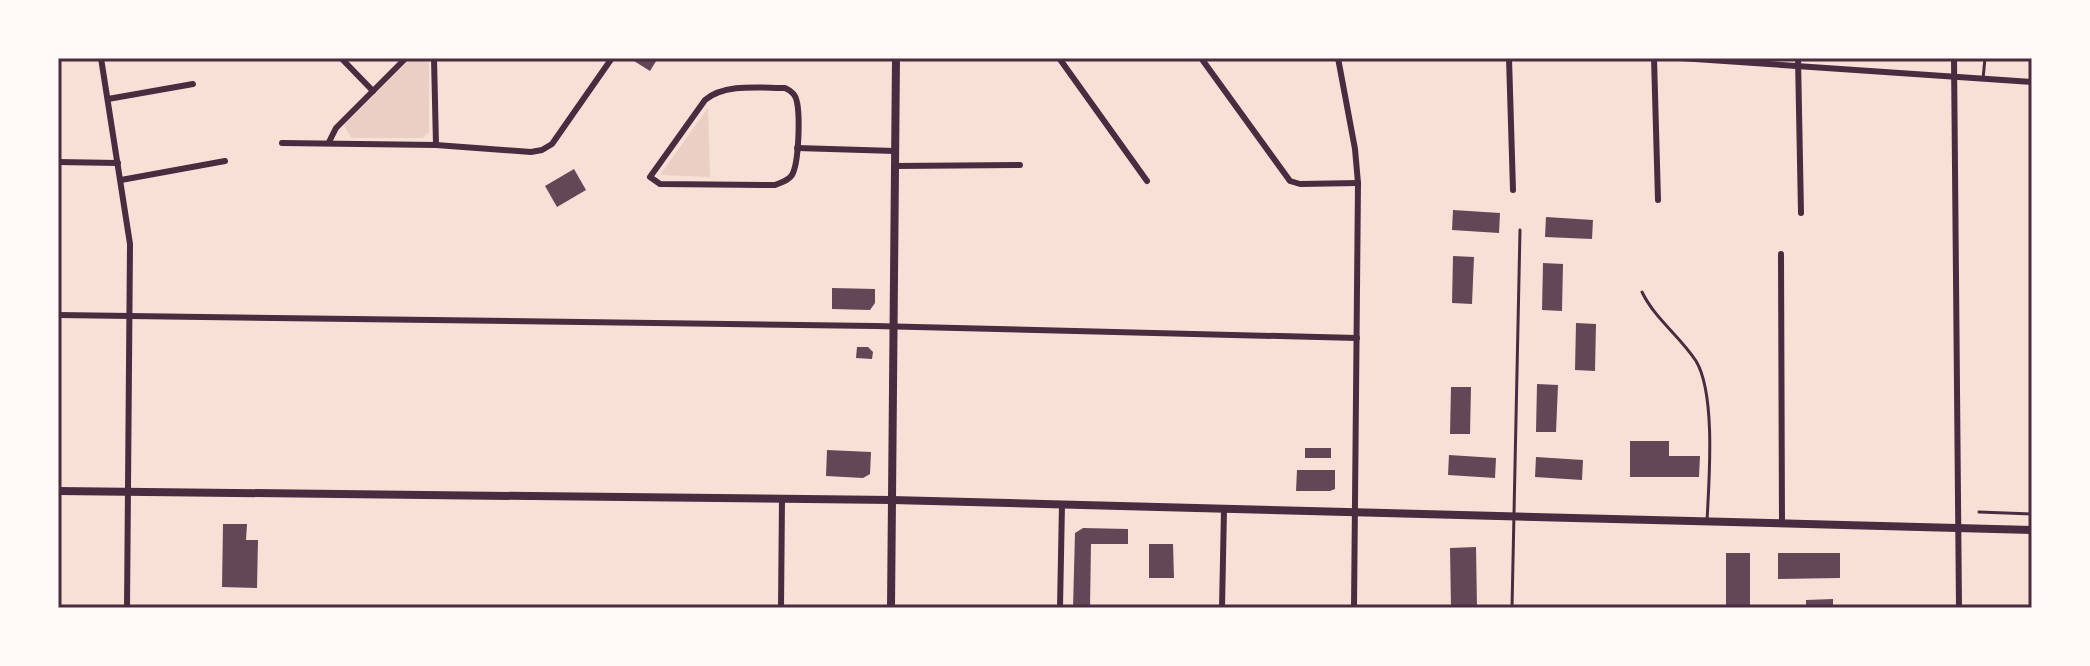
<svg xmlns="http://www.w3.org/2000/svg" width="2090" height="666" font-family="'DM Sans',sans-serif">
<rect width="100%" height="100%" fill="#f7e1d7"/>
<g fill="#ebcfc5">
<path d="M411 58H429V132L423 138H351L344 125Z"/>
<path d="M708 108 710 177 660 175Z"/>
</g>
<g fill="#644757">
<path d="M636 58H658L650 71 634 61Z"/>
<path d="M574 169 586 190 557 207 545 186Z"/>
<path d="M1453 210 1500 213 1499 233 1452 230Z"/>
<path d="M1546 217 1593 220 1592 239 1545 237Z"/>
<path d="M1453 256 1474 257 1472 304 1452 303Z"/>
<path d="M1543 263 1563 264 1562 311 1542 310Z"/>
<path d="M832 288 875 289V303L870 310 832 309Z"/>
<path d="M1576 323 1596 324 1595 371 1575 370Z"/>
<path d="M857 347H868L873 352 872 359 856 358Z"/>
<path d="M1537 384 1558 385 1556 432H1536Z"/>
<path d="M1451 387H1471L1470 434H1450Z"/>
<path d="M1630 441H1669V456H1700L1699 477H1630Z"/>
<rect x="1305" y="448" width="26" height="10"/>
<path d="M827 450 871 452 870 474 863 478 826 476Z"/>
<path d="M1449 455 1496 458 1495 478 1448 475Z"/>
<path d="M1536 457 1583 460 1582 480 1535 477Z"/>
<path d="M1297 470H1335V489L1330 491H1296Z"/>
<path d="M223 524H247L246 540H258L257 588 222 587Z"/>
<path d="M1083 528 1128 529V544H1091L1090 608H1073L1075 533Z"/>
<path d="M1149 544H1173L1174 578H1149Z"/>
<path d="M1476 547 1477 608H1451L1450 548Z"/>
<rect x="1726" y="553" width="24" height="55"/>
<path d="M1778 553H1840V578L1778 579Z"/>
<path d="M1833 599V608H1806V600Z"/>
</g>
<g fill="none" stroke-linecap="round" stroke-linejoin="round">
<path stroke="#4a2c40" stroke-width="3" d="M1979 512 2032 514"/>
<g stroke="#4a2c40" stroke-width="3">
<path d="M1983 79 1985 58"/>
<path d="M1642 292C1655 319 1680 336 1696 361 1716 394 1709 481 1707 521"/>
<path d="M1512 608 1520 230"/>
</g>
<g stroke="#4a2c40" stroke-width="6">
<path d="M101 58 130 244 127 608"/>
<path d="M341 58 373 91"/>
<path d="M434 58 436 145"/>
<path d="M1059 58 1147 181"/>
<path d="M1201 58 1290 181 1300 184 1358 183"/>
<path d="M1338 58 1355 149 1358 183 1354 608"/>
<path d="M1509 58 1513 190"/>
<path d="M1654 58 1658 200"/>
<path d="M1680 58 2032 82"/>
<path d="M1798 58 1801 213"/>
<path d="M1954 58 1959 608"/>
<path d="M785 88C792 91 796 95 797 102 800 117 799 163 792 175 788 181 782 182 775 185L660 184 650 177 705 100C725 83 761 88 785 88Z"/>
<path d="M108 99 193 84"/>
<path d="M329 142 336 128 406 58"/>
<path d="M282 143 436 145 531 152 542 150 552 144 612 58"/>
<path d="M797 148 895 151"/>
<path d="M58 162 118 163"/>
<path d="M895 166 1020 165"/>
<path d="M121 180 225 161"/>
<path d="M1781 254 1782 523"/>
<path d="M58 315 875 326 1357 338"/>
<path d="M781 608 782 499"/>
<path d="M1060 608 1062 504"/>
<path d="M1222 608 1224 509"/>
</g>
<g stroke="#4a2c40" stroke-width="8">
<path d="M58 491 892 500 2032 530"/>
<path d="M891 608 896 58"/>
</g>
</g>
<rect width="2090" height="666" fill="none" stroke="#fffaf5" stroke-width="120"/>
<rect x="60" y="60" width="1970" height="546" fill="none" stroke="#4a2c40" stroke-width="3"/>
</svg>
